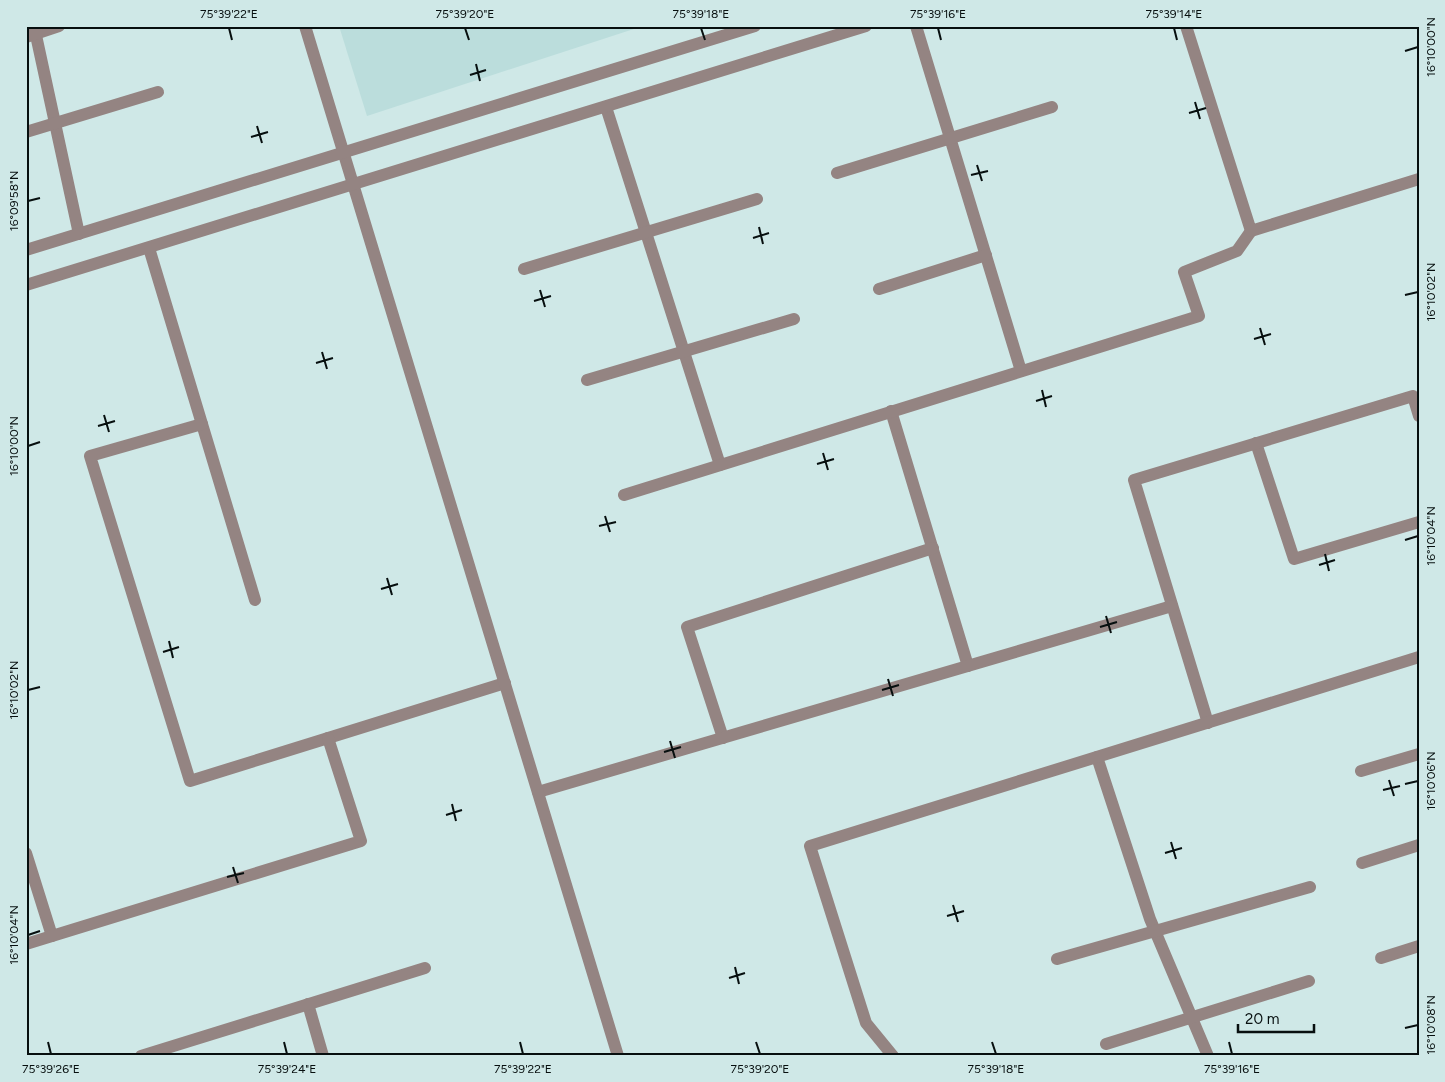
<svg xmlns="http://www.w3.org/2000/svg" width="1445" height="1082" font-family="Figtree,sans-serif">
<rect width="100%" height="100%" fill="#cfe8e7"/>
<path fill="#bbdddc" d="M339 26H643L367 116Z"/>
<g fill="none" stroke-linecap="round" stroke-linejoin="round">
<g stroke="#948482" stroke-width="12">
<path d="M34 26 79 234"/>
<path d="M916 26 1021 371"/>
<path d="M26 37 59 26"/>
<path d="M606 107 720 465"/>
<path d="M26 132 158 92"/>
<path d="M837 173 1052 107"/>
<path d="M149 248 255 600"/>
<path d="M524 269 757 199"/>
<path d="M879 289 986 255"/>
<path d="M587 380 794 319"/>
<path d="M891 411 968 666"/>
<path d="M202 424 90 456 190 781 505 683"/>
<path d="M1256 443 1294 559 1419 522"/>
<path d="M624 495 1199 316 1184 272 1237 251 1251 231"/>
<path d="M1208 723 1134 480 1413 396 1419 416"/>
<path d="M723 738 687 627 933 548"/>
<path d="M1097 757 1150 919 1208 1056"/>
<path d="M1361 771 1419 754"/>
<path d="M538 792 1172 606"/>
<path d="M26 853 52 936"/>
<path d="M1362 863 1419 845"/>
<path d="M26 944 361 841 328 738"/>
<path d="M1381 958 1419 946"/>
<path d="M1057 959 1310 887"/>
<path d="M308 1004 323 1056"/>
<path d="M1106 1044 1309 981"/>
<path d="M141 1056 425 968"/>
<path d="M893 1056 866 1023 810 846 1419 657"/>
</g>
<g stroke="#948482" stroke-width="12">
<path d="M305 26 618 1056"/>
<path d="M1186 26 1251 231 1419 179"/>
<path d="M26 250 755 26"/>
<path d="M26 285 866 26"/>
</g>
</g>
<path fill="none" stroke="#070f0f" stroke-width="2" d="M229 28 232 40M465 28 469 40M701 28 705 40M938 28 941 40M1174 28 1177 40M1405 51 1418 47M476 64 480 81M470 75 486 70M1195 102 1200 119M1189 113 1206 108M257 126 262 143M251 137 268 132M977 165 982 181M971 175 988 171M28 201 40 198M759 227 763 244M753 238 769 233M540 290 545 307M1405 295 1418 292M534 301 551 296M1260 328 1265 345M1254 339 1271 334M322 352 327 369M316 363 333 358M1042 390 1046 407M1036 401 1052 396M104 415 109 432M98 426 115 421M28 446 40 442M823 453 828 470M817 464 834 459M605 516 610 532M599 526 616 522M1405 540 1418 536M1325 554 1329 571M1319 565 1335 560M387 578 392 595M381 589 398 584M1106 616 1111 633M1100 627 1117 622M169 641 173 658M163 652 179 647M888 679 893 696M28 690 40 687M882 690 899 685M670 741 675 758M664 752 681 747M1389 780 1394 796M1405 784 1418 781M1383 790 1400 786M452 804 456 821M446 815 462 810M1171 842 1176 859M1165 853 1182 848M233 867 238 883M227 877 244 873M953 905 958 922M947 916 964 911M28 935 40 931M735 967 739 984M729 978 745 973M1405 1028 1418 1025M48 1042 51 1054M284 1042 287 1054M520 1042 523 1054M756 1042 760 1054M992 1042 996 1054M1229 1042 1232 1054"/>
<rect width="1445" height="1082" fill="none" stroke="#cfe8e7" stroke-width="55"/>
<path d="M1238 1024v8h76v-8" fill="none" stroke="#070f0f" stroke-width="2.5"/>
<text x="1245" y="1024" font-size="15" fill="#070f0f" stroke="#cfe8e7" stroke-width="4" paint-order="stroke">20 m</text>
<rect x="28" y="28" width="1390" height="1026" fill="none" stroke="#070f0f" stroke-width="2"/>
<g font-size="12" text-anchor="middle" fill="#070f0f">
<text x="229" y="18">75°39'22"E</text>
<text x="465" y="18">75°39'20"E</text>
<text x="701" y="18">75°39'18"E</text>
<text x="938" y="18">75°39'16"E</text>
<text x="1174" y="18">75°39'14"E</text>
<text transform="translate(1431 47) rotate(-90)" y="4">16°10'00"N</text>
<text transform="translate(14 201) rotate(-90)" y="4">16°09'58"N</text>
<text transform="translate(1431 292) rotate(-90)" y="4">16°10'02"N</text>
<text transform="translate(14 446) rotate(-90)" y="4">16°10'00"N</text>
<text transform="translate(1431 536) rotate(-90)" y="4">16°10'04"N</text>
<text transform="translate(14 690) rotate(-90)" y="4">16°10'02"N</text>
<text transform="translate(1431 781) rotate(-90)" y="4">16°10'06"N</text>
<text transform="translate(14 935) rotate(-90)" y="4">16°10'04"N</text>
<text transform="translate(1431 1025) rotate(-90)" y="4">16°10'08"N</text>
<text x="51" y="1073">75°39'26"E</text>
<text x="287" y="1073">75°39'24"E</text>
<text x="523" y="1073">75°39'22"E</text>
<text x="760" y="1073">75°39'20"E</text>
<text x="996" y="1073">75°39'18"E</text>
<text x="1232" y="1073">75°39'16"E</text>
</g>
</svg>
